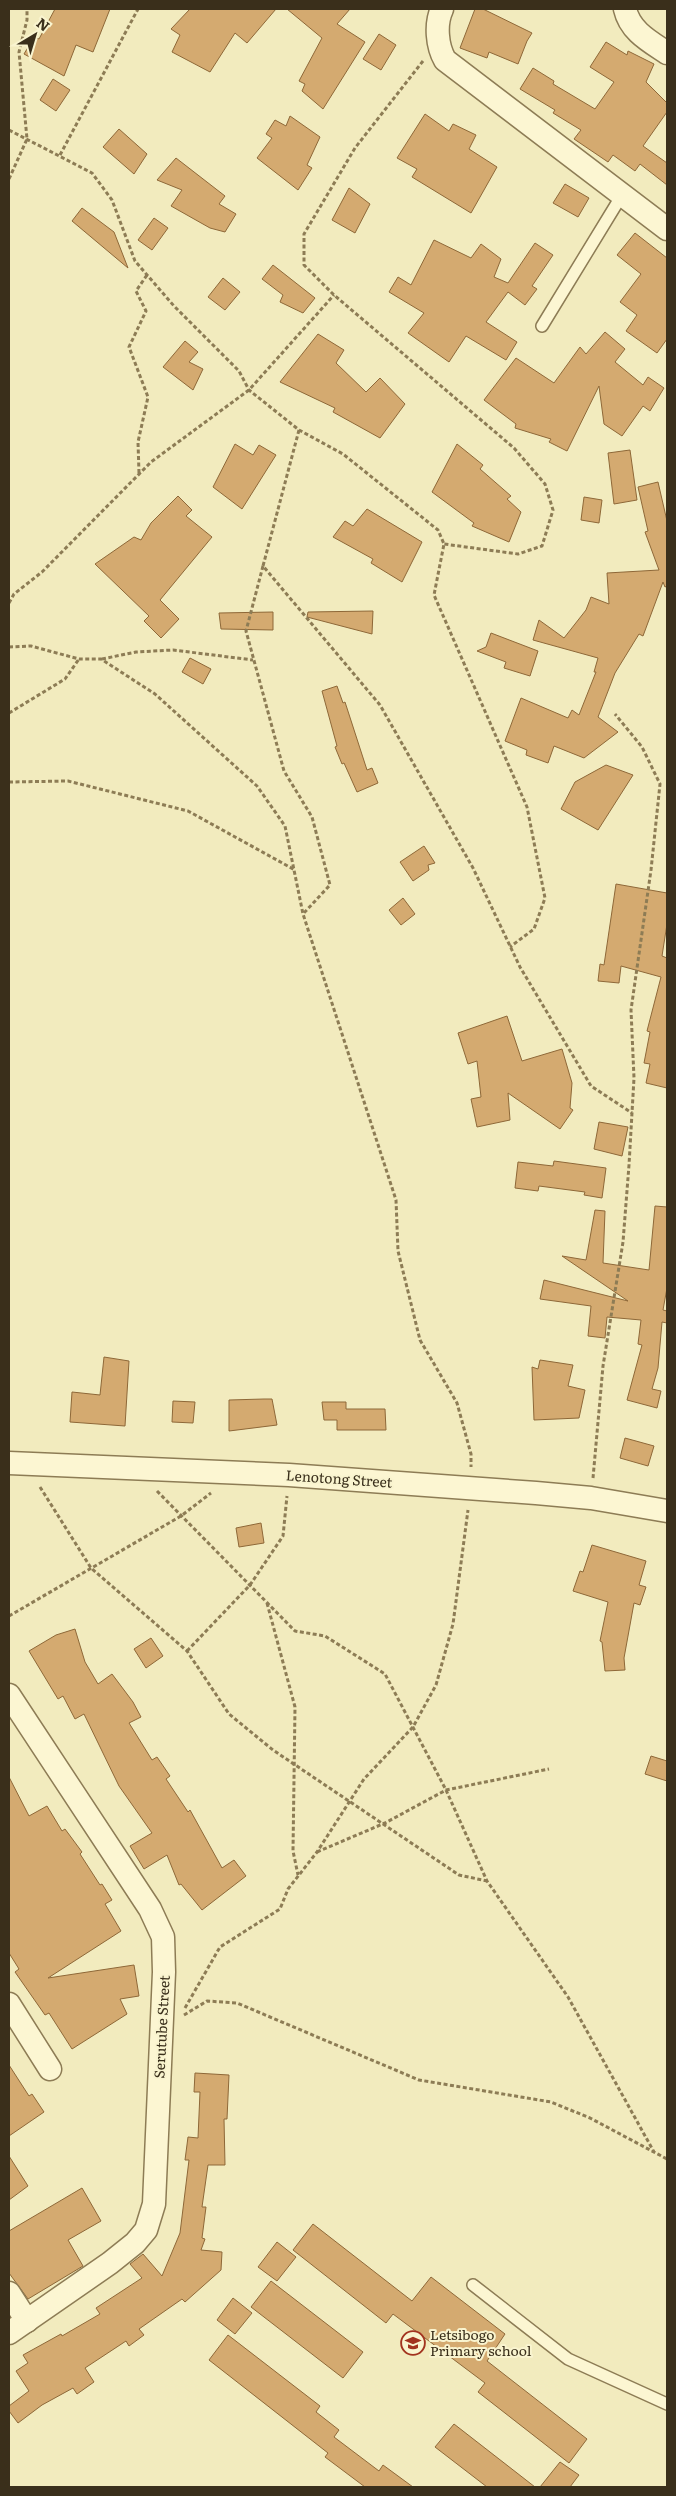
<svg xmlns="http://www.w3.org/2000/svg" width="676" height="2496" font-family="Literata,serif">
<rect width="100%" height="100%" fill="#f2ebbe"/>
<g fill="#d4aa70" stroke="#8e6838">
<path d="M55 9H110L93 52 76 45 64 76 24 54 34 37 39 39Z"/>
<path d="M190 9H276L247 43 235 33 210 72 172 52 180 35 171 29Z"/>
<path d="M287 9H350L337 24 365 42 323 109 302 91 305 84 299 81 322 38Z"/>
<path d="M475 9H483L532 33 527 41 518 64 489 52 487 58 460 48Z"/>
<path d="M379 34 396 45 381 70 363 59Z"/>
<path d="M606 42 627 55 628 51 654 64 646 82 667 103V112L643 146 667 163V185L640 164 635 171 613 155 608 162 574 139 581 130 553 113 555 110 520 89 533 68 554 81 553 84 595 109 614 82 590 67Z"/>
<path d="M53 79 70 90 56 111 40 100Z"/>
<path d="M425 114 449 131 453 124 476 135 469 149 497 167 471 213 412 177 417 169 397 158Z"/>
<path d="M290 116 320 137 307 165 312 168 298 190 257 158 272 138 266 134 275 120 286 126Z"/>
<path d="M119 129 147 154 134 174 103 147Z"/>
<path d="M176 158 225 196 219 204 236 214 225 232 210 228 171 206 182 190 157 180Z"/>
<path d="M565 184 589 198 578 217 553 203Z"/>
<path d="M349 188 370 204 355 233 332 220Z"/>
<path d="M82 208 114 232 128 268 72 221Z"/>
<path d="M154 218 168 228 152 250 138 240Z"/>
<path d="M635 233 667 258V339L657 353 626 331 637 315 620 302 641 274 617 255Z"/>
<path d="M434 240 471 258 481 244 501 259 494 277 508 283 535 243 553 255 532 286 537 289 525 305 508 292 486 322 517 342 506 360 466 336 449 362 408 333 424 313 389 292 398 277 411 285Z"/>
<path d="M273 265 315 298 303 313 280 302 283 295 262 279Z"/>
<path d="M223 278 240 292 225 310 208 297Z"/>
<path d="M605 332 625 349 615 362 643 385 648 377 664 388 650 411 643 406 622 436 604 424 599 386 567 451 549 442 551 439 515 428 516 424 484 400 516 358 554 383 580 347 586 354Z"/>
<path d="M318 334 344 350 336 363 366 392 380 378 405 404 380 438 333 412 335 408 280 382Z"/>
<path d="M185 341 198 352 189 362 203 369 193 390 163 367Z"/>
<path d="M235 444 253 455 259 445 276 455 242 509 213 487Z"/>
<path d="M457 444 483 465 480 469 511 496 507 499 521 512 509 542 472 526 474 523 432 492Z"/>
<path d="M630 450 637 500 614 504 608 453Z"/>
<path d="M658 482 667 521V586L665 587 663 582 643 636 639 634 615 673 598 717 618 732 584 758 554 746 548 763 526 755 527 750 505 741 521 698 568 718 572 710 579 715 596 672H594L598 658 533 640 539 620 564 638 586 610 591 597 609 604 607 573 659 570 645 532 648 531 638 487Z"/>
<path d="M178 496 192 510 186 516 212 537 160 600 179 619 161 638 144 621 149 616 95 564 134 537 141 540 151 523Z"/>
<path d="M584 497 602 500 599 523 581 520Z"/>
<path d="M367 509 422 542 402 582 371 563 373 559 333 537 345 521 353 526Z"/>
<path d="M373 611 372 634 307 617 308 612Z"/>
<path d="M273 612V630L221 629 219 613Z"/>
<path d="M491 633 538 651 530 676 504 668 506 662 477 651 486 647Z"/>
<path d="M190 658 211 669 203 684 182 672Z"/>
<path d="M337 686 343 703 345 702 367 770 372 768 378 783 357 792 344 763 342 764 335 747 337 746 322 691Z"/>
<path d="M606 765 633 775 598 830 561 809 575 782Z"/>
<path d="M424 846 435 863 428 865 429 870 413 881 400 862Z"/>
<path d="M616 884 667 893V924L662 956 667 958V1088L646 1083 650 1064 644 1063 650 1032 647 1031 661 977 621 966 619 983 598 981 600 964 604 965Z"/>
<path d="M403 898 415 914 401 925 389 910Z"/>
<path d="M507 1016 522 1061 562 1049 572 1083 570 1108 573 1110 560 1129 508 1093 510 1120 477 1127 471 1099 481 1097 477 1061 468 1064 458 1033Z"/>
<path d="M599 1122 628 1127 622 1156 594 1149Z"/>
<path d="M554 1161 606 1168 602 1198 584 1195 585 1192 539 1186 538 1191 515 1188 518 1162 553 1166Z"/>
<path d="M655 1206 667 1207V1288L663 1310 667 1311V1323L662 1322 658 1368 652 1389 661 1391 657 1408 627 1400 642 1345 638 1344 641 1320 607 1317 605 1338 588 1336 591 1306 540 1299 544 1280 628 1301 562 1256 586 1260 595 1210 605 1211 603 1263 649 1270Z"/>
<path d="M104 1357 129 1361 125 1426 70 1422 72 1392 100 1395Z"/>
<path d="M540 1360 573 1365 568 1386 585 1390 579 1418 534 1420 532 1367 538 1369Z"/>
<path d="M264 1399H272L277 1425 229 1431V1400Z"/>
<path d="M173 1401 195 1402 193 1423 172 1422Z"/>
<path d="M322 1402H346V1409H385L386 1430H337V1420H324Z"/>
<path d="M625 1438 654 1446 648 1466 620 1458Z"/>
<path d="M261 1523 264 1543 239 1547 236 1528Z"/>
<path d="M592 1545 646 1561 639 1585 646 1587 640 1605 634 1603 624 1658 625 1670 605 1671 602 1642 600 1641 608 1602 573 1591 580 1571 583 1572Z"/>
<path d="M75 1629 85 1662 98 1684 112 1674 133 1702 141 1717 129 1723 152 1760 157 1757 170 1776 166 1779 188 1812 190 1810 222 1868 234 1860 246 1876 202 1910 181 1884 179 1885 167 1855 144 1869 130 1846 152 1833 119 1786 84 1714 75 1719 63 1696 58 1699 29 1651 56 1635Z"/>
<path d="M151 1638 163 1656 146 1668 134 1649Z"/>
<path d="M651 1756 667 1761V1781L645 1774Z"/>
<path d="M9 1777 29 1816 47 1806 62 1831 65 1829 82 1852 80 1854 100 1885 102 1884 112 1900 105 1904 121 1931 48 1978 134 1965 139 1996 120 1999 127 2014 72 2049 49 2013 45 2015 15 1972 19 1969 9 1953Z"/>
<path d="M9 2065 29 2096 32 2094 44 2112 9 2136Z"/>
<path d="M195 2073 229 2075 227 2119H224L225 2165H208L202 2207H206L202 2238 205 2239 201 2250 222 2252 221 2270 185 2302 182 2299 139 2329 144 2335 129 2346 126 2341 85 2368 94 2382 77 2394 73 2388 42 2405 18 2423 9 2411V2406L29 2391 16 2371 28 2363 23 2355 61 2334 62 2336 100 2314 96 2308 142 2278 130 2264 143 2254 162 2276 180 2233 189 2160H185L188 2137 198 2138 200 2092H194Z"/>
<path d="M9 2156 28 2186 9 2200Z"/>
<path d="M82 2188 101 2221 68 2240 83 2266 28 2299 9 2273V2231Z"/>
<path d="M313 2224 412 2301 431 2277 505 2334 487 2361 587 2439 569 2463 478 2392 485 2383 393 2314 386 2323 293 2250Z"/>
<path d="M277 2242 296 2257 277 2281 258 2267Z"/>
<path d="M271 2281 363 2352 343 2378 251 2307Z"/>
<path d="M233 2298 252 2313 235 2334 217 2320Z"/>
<path d="M228 2335 320 2406 316 2412 339 2430 334 2437 379 2471 383 2465 413 2487H365L325 2457 328 2453 209 2360Z"/>
<path d="M454 2424 535 2487H487L435 2447Z"/>
<path d="M560 2462 579 2475 570 2487H540Z"/>
</g>
<g fill="none" stroke-linecap="round" stroke-linejoin="round">
<g stroke="#8d7c55" stroke-width="14">
<g id="service">
<path d="M542 326 622 195"/>
<path d="M473 2285 568 2359 667 2404"/>
</g>
</g>
<g stroke="#8d7c55" stroke-width="25">
<g id="minor">
<path d="M442 9C435 24 437 46 445 60L667 229"/>
<path d="M625 9C630 31 649 41 667 53"/>
<path d="M9 1463 289 1475 536 1493 591 1498 667 1511"/>
<path d="M9 1695 150 1909 163 1937 164 1972 154 2204 146 2230 135 2243 110 2263 9 2333"/>
<path d="M9 2004 50 2069"/>
<path d="M9 2293 27 2321"/>
</g>
</g>
<g stroke="#8d7c55" stroke-width="3" stroke-dasharray="4 2.5" stroke-linecap="butt">
<path d="M423 61 355 148 304 234V265L334 295 514 448 545 484 553 510 542 546 518 554 444 544"/>
<path d="M9 130 92 173 112 200 135 261 174 306 239 371 249 390 299 430 343 454 438 530 444 544 434 595 527 807 545 898 534 929 510 947"/>
<path d="M60 155 138 9"/>
<path d="M9 179 27 139 19 52 27 20V9"/>
<path d="M299 430 263 566 380 705 473 868 520 967 591 1086 632 1113"/>
<path d="M139 473 138 442 148 397 129 347 146 311 136 291 147 275"/>
<path d="M263 566 246 631 284 771 312 817 330 885 303 914"/>
<path d="M9 603 14 594 42 572 151 462 249 390 334 295"/>
<path d="M9 647 31 646 79 659H101L155 694 257 786 285 826 303 914 396 1200 398 1251 420 1340 457 1403 471 1454V1467"/>
<path d="M102 659 136 652 173 650 253 660"/>
<path d="M9 713 65 679 79 659"/>
<path d="M9 782 68 781 188 811 295 870"/>
<path d="M593 1478 603 1366 623 1242 629 1165 634 1078 631 1010 651 870 660 784 642 747 615 714"/>
<path d="M40 1487 91 1568 187 1651 229 1714 273 1750 459 1875 487 1881"/>
<path d="M157 1491 295 1631 325 1636 385 1674 446 1790 487 1881 568 1997 654 2152"/>
<path d="M267 1603 295 1707 293 1851 298 1875"/>
<path d="M9 1616 181 1516 211 1493"/>
<path d="M187 1651 250 1585 283 1536 287 1496"/>
<path d="M317 1852 385 1823 446 1790 549 1769"/>
<path d="M185 2008 220 1947 280 1909 288 1889 317 1852 364 1779 413 1727 436 1685 453 1624 468 1510"/>
<path d="M184 2015 207 2001 237 2003 419 2080 551 2102 590 2118 667 2159"/>
</g>
<use href="#service" stroke="#fcf6d2" stroke-width="11"/>
<use href="#minor" stroke="#fcf6d2" stroke-width="22"/>
</g>
<defs>
<g id="school-ring" transform="scale(1.25)"><circle r="9.5" fill="#f9f4cf" stroke="#a2331f" stroke-width="1.5"/><path d="M0-5L7-2L0 1L-7-2ZM-4 1L0 2.5L4 1V4Q0 6-4 4Z" fill="#a2331f"/></g>
</defs>
<g fill-rule="evenodd">
<use href="#school-ring" x="413" y="2343"/>
</g>
<g text-anchor="middle" stroke-width="4" stroke-linejoin="round" paint-order="stroke">
<g font-size="14" fill="#3a2f1b" stroke="#f9f4cf">
<text transform="translate(339 1479) rotate(4)" y="5">Lenotong Street</text>
<text transform="translate(162 2027) rotate(-87)" y="5">Serutube Street</text>
</g>
<g font-size="14" fill="#3a2f1b" stroke="#f9f4cf" text-anchor="start">
<text x="430" y="2340">Letsibogo<tspan x="430" dy="16">Primary school</tspan></text>
</g>
</g>
<rect width="676" height="2496" fill="none" stroke="#3a2f1b" stroke-width="20"/>
<g transform="translate(35 35) rotate(38)" stroke="#f9f4cf" stroke-width="4" paint-order="stroke">
<path d="M0-4L9 19L0 12L-9 19Z" fill="#3a2f1b"/>
<text y="-8" font-size="14" font-weight="bold" text-anchor="middle" fill="#3a2f1b">N</text>
</g>
</svg>
